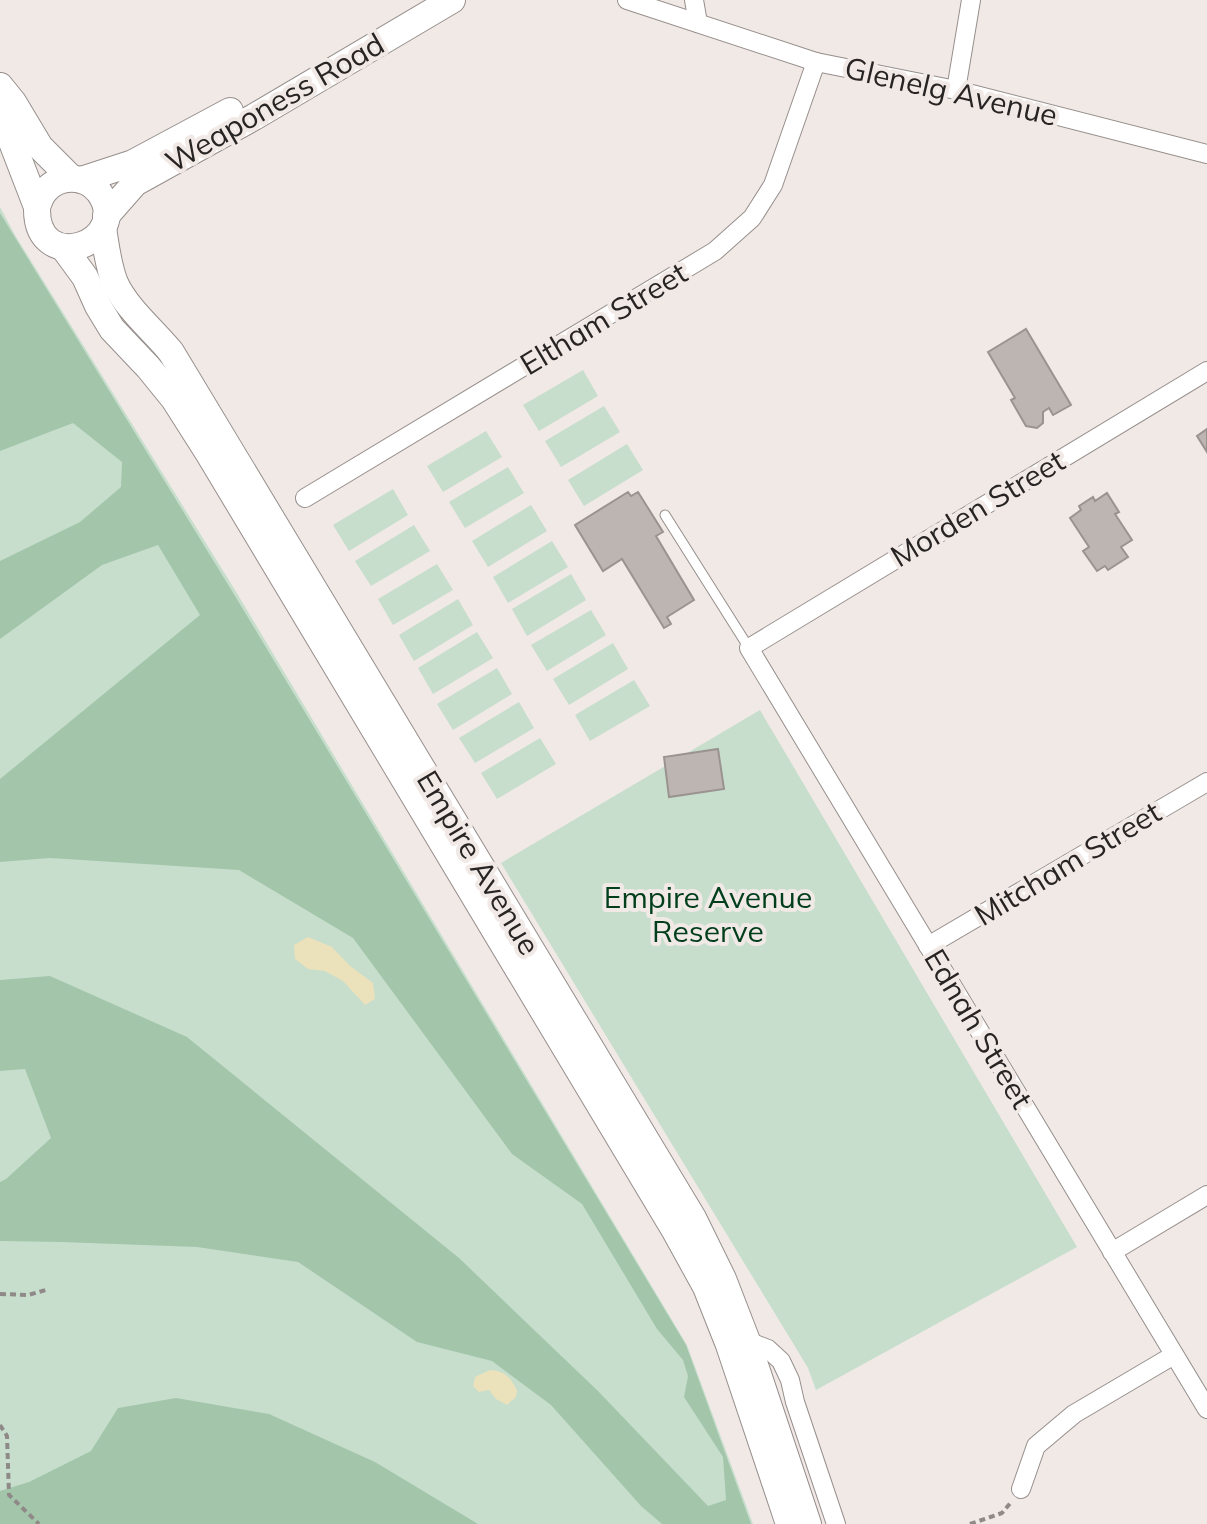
<svg xmlns="http://www.w3.org/2000/svg" width="1207" height="1524" font-family="Mulish,sans-serif">
<rect width="100%" height="100%" fill="#f1e9e6"/>
<g fill="#c7decd">
<path d="M0 207 15 235 235 590 687 1345 753 1524H0Z"/>
<path d="M583 370 598 396 539 431 523 405Z"/>
<path d="M604 406 620 432 561 467 545 441Z"/>
<path d="M486 431 502 457 443 492 427 466Z"/>
<path d="M627 444 643 470 584 506 568 480Z"/>
<path d="M508 467 524 493 465 528 449 502Z"/>
<path d="M393 489 408 515 349 551 333 525Z"/>
<path d="M531 505 547 531 488 567 472 541Z"/>
<path d="M414 525 430 551 371 586 355 561Z"/>
<path d="M552 541 568 567 508 603 493 577Z"/>
<path d="M437 564 453 590 393 625 378 599Z"/>
<path d="M571 574 586 600 527 636 512 609Z"/>
<path d="M458 599 473 625 414 661 399 635Z"/>
<path d="M591 610 606 635 547 671 531 645Z"/>
<path d="M477 632 493 658 433 694 418 668Z"/>
<path d="M613 643 628 669 569 705 553 679Z"/>
<path d="M497 668 512 694 453 730 437 704Z"/>
<path d="M634 680 650 706 590 741 575 715Z"/>
<path d="M519 702 534 728 475 763 459 738Z"/>
<path d="M760 710 1077 1247 816 1390 808 1368 501 863Z"/>
<path d="M540 738 556 764 497 799 481 773Z"/>
</g>
<g fill="#a3c6ab">
<path d="M0 213 232 591 686 1345 751 1524H662L641 1506 551 1405 492 1361 417 1342 298 1262 197 1247 61 1242 0 1241V1182L6 1179 51 1138 25 1069 0 1071V980L50 976 187 1037 459 1258 598 1391 708 1506 726 1500 723 1457 684 1397 688 1376 683 1360 657 1329 582 1204 512 1154 353 938 239 870 50 858 0 862V779L200 615 158 545 102 565 0 639V561L80 522 121 487 122 462 73 423 0 451Z"/>
<path d="M176 1398 269 1414 375 1462 478 1524H0V1491L29 1482 91 1451 118 1408Z"/>
</g>
<g fill="#ebe2bc">
<path d="M308 937 332 947 349 965 373 983 375 999 365 1005 343 981 325 971 308 969 295 959 294 945Z"/>
<path d="M490 1370C505 1371 510 1377 517 1390L516 1397 507 1405 496 1399 489 1390 479 1392 473 1386 475 1377Z"/>
</g>
<g fill="#bdb5b2" stroke="#9a9390" stroke-width="2">
<path d="M1026 329 1071 405 1053 415 1049 408 1043 412V423L1037 428 1026 426 1011 400 1015 398 988 352Z"/>
<path d="M1207 429V452L1197 436Z"/>
<path d="M628 492 631 496 638 492 663 532 656 536 694 600 667 617 671 624 664 628 622 559 603 571 575 525Z"/>
<path d="M1107 493 1119 512 1115 514 1132 540 1121 547 1128 557 1108 570 1105 566 1097 571 1083 551 1089 547 1070 518 1081 510 1079 506 1093 497 1095 501Z"/>
<path d="M718 749 724 789 669 797 664 757Z"/>
</g>
<g fill="none" stroke-linecap="round" stroke-linejoin="round">
<g stroke="#968f8c" stroke-width="11">
<path id="lane" d="M665 515 749 648"/>
</g>
<g stroke="#968f8c" stroke-width="20">
<g id="street">
<path d="M627 0 816 62 956 90 1207 154"/>
<path d="M694 0 698 23"/>
<path d="M956 90 971 0"/>
<path d="M1207 371 749 648 1207 1409"/>
<path d="M305 498 715 251 752 218 773 185 816 62"/>
<path d="M928 946 1207 782"/>
<path d="M1112 1252 1207 1195"/>
<path d="M747 1341 768 1349 781 1361 790 1380 795 1402 836 1524"/>
<path d="M1021 1489 1036 1446 1074 1414 1174 1355"/>
</g>
</g>
<g stroke="#968f8c" stroke-width="28">
<g id="secondary">
<path d="M0 86 13 102 40 147 71 178"/>
<path d="M0 105 10 137 37 207C35 279 135 242 99 192 86 175 59 174 45 191 41 195 39 202 37 207"/>
<path d="M81 180 133 163 230 111"/>
<path d="M106 216 135 183 254 117 452 0"/>
<path d="M103 228C106 246 108 266 115 283 126 308 154 331 171 352L693 1218 723 1279 747 1341 808 1524"/>
<path d="M63 247 85 277 98 306 112 329 148 367 174 399 209 454 674 1229 706 1287 729 1345 789 1524"/>
</g>
</g>
<g stroke="#8f8a88" stroke-width="4" stroke-dasharray="6 4" stroke-linecap="butt">
<path d="M0 1294 28 1295 49 1289"/>
<path d="M0 1425 7 1436 9 1495 39 1524"/>
<path d="M970 1524 1002 1513 1012 1501"/>
</g>
<use href="#lane" stroke="#fff" stroke-width="9"/>
<use href="#street" stroke="#fff" stroke-width="18"/>
<use href="#secondary" stroke="#fff" stroke-width="26"/>
</g>
<g text-anchor="middle" stroke-width="8" stroke-linejoin="round" paint-order="stroke">
<g font-size="30" fill="#272423" stroke="#f1e9e6">
<text transform="translate(951 92) rotate(13)" y="10">Glenelg Avenue</text>
<text transform="translate(275 103) rotate(-30)" y="10">Weaponess Road</text>
<text transform="translate(604 319) rotate(-31)" y="10">Eltham Street</text>
<text transform="translate(978 509) rotate(-31)" y="10">Morden Street</text>
<text transform="translate(478 863) rotate(59)" y="10">Empire Avenue</text>
<text transform="translate(1068 864) rotate(-31)" y="10">Mitcham Street</text>
<text transform="translate(978 1029) rotate(59)" y="10">Ednah Street</text>
</g>
<g font-size="30" fill="#013e1c" stroke="#f1e9e6">
<text x="708" y="908">Empire Avenue<tspan x="708" dy="34">Reserve</tspan></text>
</g>
</g>
</svg>
